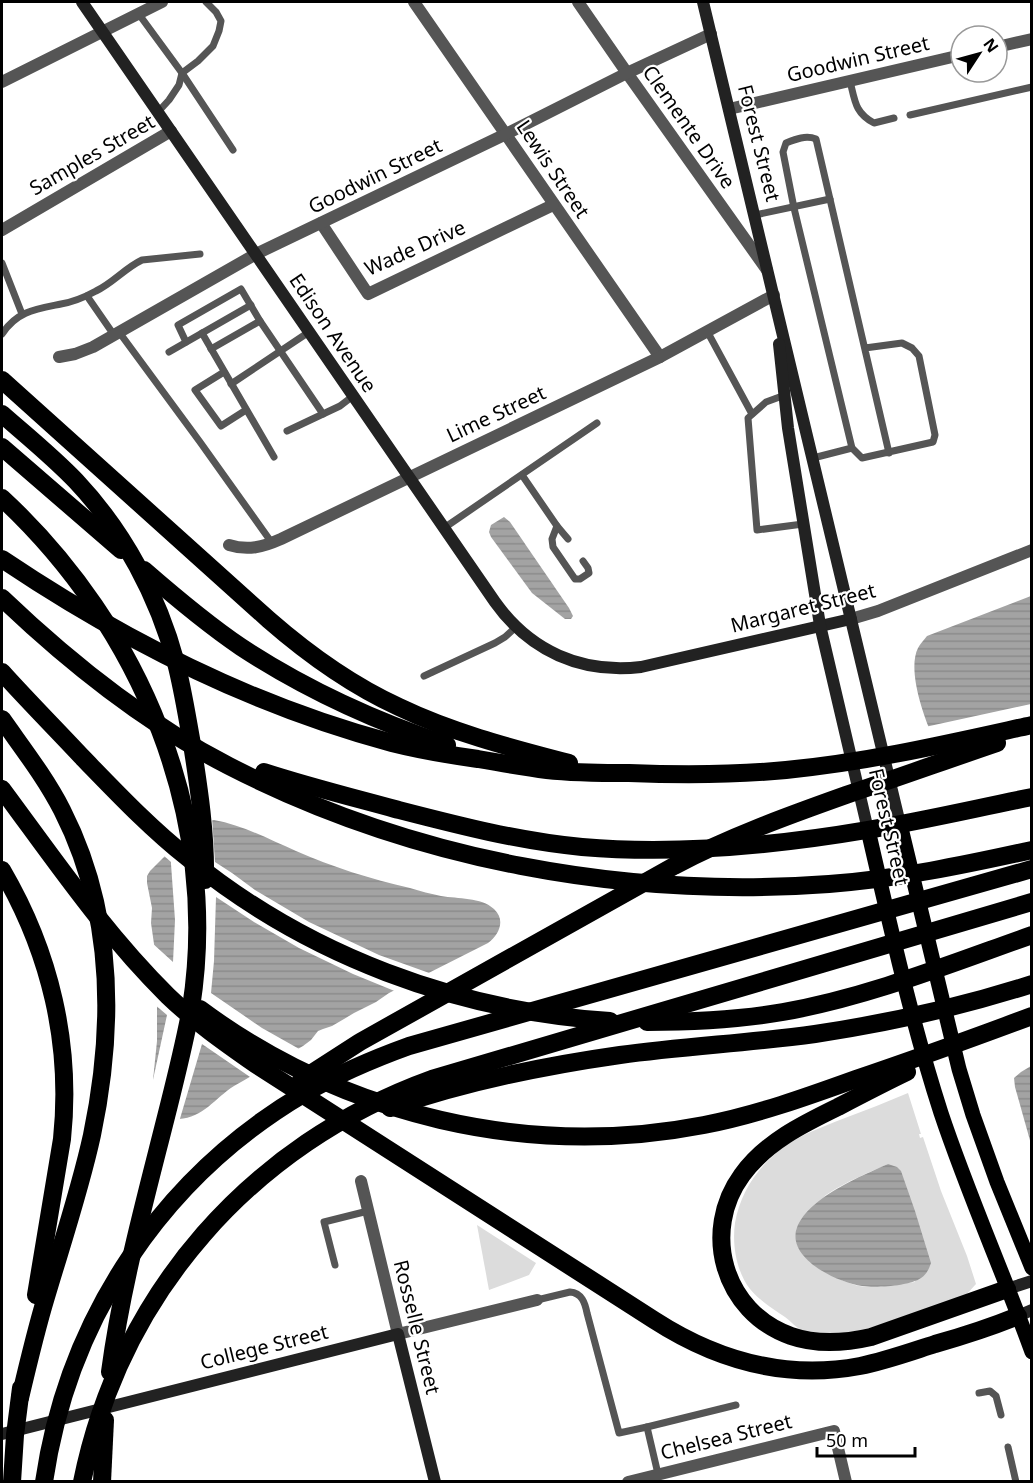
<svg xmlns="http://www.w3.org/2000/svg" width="1033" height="1483" font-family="'Noto Sans',sans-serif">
<defs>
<pattern id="water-rules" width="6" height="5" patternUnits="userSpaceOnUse" patternTransform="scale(1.5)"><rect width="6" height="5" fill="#a3a3a3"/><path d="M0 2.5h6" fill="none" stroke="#8b8b8b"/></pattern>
</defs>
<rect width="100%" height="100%" fill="#fff"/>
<g fill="#dcdcdc" fill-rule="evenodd">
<path d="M908 1093 921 1134H919L920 1138 923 1137 941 1191 967 1256 976 1284 966 1295C927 1308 865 1336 825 1334 819 1334 808 1334 803 1331 796 1328 791 1321 785 1317 772 1308 760 1301 750 1289 736 1271 732 1244 735 1223 742 1183 770 1151 806 1134 819 1128 832 1123 845 1118 866 1110 887 1102 908 1093ZM888 1164 915 1282C897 1284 877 1289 859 1286 834 1280 780 1254 800 1221 803 1216 809 1212 813 1208 817 1204 822 1199 826 1195 845 1182 868 1173 888 1164Z"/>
<path d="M477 1225 536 1263 529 1275 489 1290Z"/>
</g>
<g fill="url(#water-rules)">
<path d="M504 517 510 522 569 608 573 616 571 619H565L532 593 491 537 489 532 491 525Z"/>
<path d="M1031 596V728H929C921 708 908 668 918 648 920 644 924 640 927 636Z"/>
<path d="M214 820C243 825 270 840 296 851 332 867 371 879 410 888 420 891 431 894 441 896 458 899 481 897 494 909 506 920 499 935 488 943L389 993 376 1002 354 1013 344 1019 332 1026 323 1029 318 1031 311 1040 303 1046C280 1059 257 1073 234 1086 215 1098 203 1118 179 1119L153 1080 157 1041V982L155 951 151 923 152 908 147 883V876L150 871 167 854 207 821Z"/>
<path d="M1031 1066V1144L1015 1087 1014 1078 1021 1072Z"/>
<path d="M888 1164 897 1167 901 1171 915 1211 931 1263C929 1269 926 1275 921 1278 910 1286 876 1288 862 1286 835 1282 779 1255 800 1221 817 1194 861 1176 888 1164Z"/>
</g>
<g fill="#fff">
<path d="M1031 704 1032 732 936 740 925 727Z"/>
<path d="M212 817 215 862 232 873 255 890 309 922 379 955 432 974 397 992 353 974 299 948 254 922 216 897 214 961 211 993 262 1028 301 1050 253 1079 202 1044 179 1122 171 1120 163 1115 153 1099 151 1089 167 1015 154 1004V968L151 942 173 962 175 920 171 864V862L163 855 181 831 207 818Z"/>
</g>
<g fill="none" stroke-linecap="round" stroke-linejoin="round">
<g stroke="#555" stroke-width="7">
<path d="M138 13 182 73 233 150"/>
<path d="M850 81C855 101 855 113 874 123L894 118"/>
<path d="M158 112 169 100 179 85 182 73 198 61 213 46 219 31 221 21 216 12 206 2"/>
<path d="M910 115 1032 87"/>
<path d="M755 215 830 199"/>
<path d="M2 263 22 314"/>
<path d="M87 296 114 335"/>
<path d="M707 331 752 414"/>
<path d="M119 332 200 442 272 543"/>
<path d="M202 333 274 457"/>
<path d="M2 334C17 311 36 309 61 304 73 302 85 297 96 291 113 283 125 268 142 260L200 254"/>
<path d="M186 342 178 325 241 289 260 321 323 414 340 406 353 396"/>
<path d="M865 348 902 343 912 348 919 356 935 435 933 442 862 458 852 448 794 208 783 152 786 143C796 139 806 135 816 139L889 453"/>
<path d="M211 349 260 321"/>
<path d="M169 352 251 305"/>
<path d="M224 372 195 390 221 426 246 410"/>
<path d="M231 384 309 332"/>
<path d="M785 395 766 402 748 418 757 530 803 524"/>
<path d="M287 431 323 414"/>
<path d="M813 458 852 448"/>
<path d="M522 475 557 526 552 539 553 547 575 579H580L589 573 588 568 583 561"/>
<path d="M557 526 568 539"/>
<path d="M444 528 597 423"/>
<path d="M424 676 495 643 505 637 516 627"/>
<path d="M335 1265 324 1222 368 1211"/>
<path d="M537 1300 570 1292C582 1293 585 1303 587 1313L619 1433 647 1427 658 1474"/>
<path d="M979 1393 990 1391 996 1396 1001 1415"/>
<path d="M647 1427 736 1405"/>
<path d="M1008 1447 1016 1482"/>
</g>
<g stroke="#555" stroke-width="12">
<path d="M414 2 660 357"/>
<path d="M578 2 627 73 767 270"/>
<path d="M997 47 1032 39"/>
<path d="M2 82 162 2"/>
<path d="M729 109 961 55"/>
<path d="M321 223 368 294 553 205"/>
<path d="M2 230 171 131"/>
<path d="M59 357 75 354 93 347 256 254 506 134 627 73 711 34"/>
<path d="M229 545C248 551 263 547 281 539L660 357 774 295"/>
<path d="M851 619 878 611 1032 550"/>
<path d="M361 1181 398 1334 537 1300"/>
<path d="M628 1482 834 1431 846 1482"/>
</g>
<g stroke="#222" stroke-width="12">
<path d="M82 2 495 602C530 651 581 674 641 667L851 619"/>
<path d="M703 2 900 824"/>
<path d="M779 344 788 428 820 625 868 830"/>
<path d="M1007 1289 1032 1281"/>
<path d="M1018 1316 1032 1310"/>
<path d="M2 1434 398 1334 435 1482"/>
</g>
<g stroke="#000" stroke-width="15">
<path d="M900 824 959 1069 973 1115 997 1182 1032 1268"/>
<path d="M868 830C890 925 911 1020 941 1113 968 1194 1003 1272 1032 1352"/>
</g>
<g stroke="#000" stroke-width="18">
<path d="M2 380 269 620C308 654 351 685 399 707 453 733 512 748 569 763"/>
<path d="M2 414C27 436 53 457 76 481 124 532 158 596 176 663 183 690 187 717 192 744 199 789 206 834 205 880"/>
<path d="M2 447 121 550"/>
<path d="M2 498C141 627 221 818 191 1008 185 1041 177 1073 169 1105 147 1193 122 1282 110 1372"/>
<path d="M2 559C121 639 253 706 392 743 420 750 449 755 478 759 501 763 524 767 547 770 574 773 602 773 629 773 681 775 734 775 786 770 869 762 950 743 1032 725"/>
<path d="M144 570C175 597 207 624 241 647 305 689 375 721 447 745"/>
<path d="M2 598C70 663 145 723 229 766 412 860 624 899 829 884 897 879 964 865 1032 850"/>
<path d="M2 672C28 701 56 729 83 758 117 793 150 828 188 858 308 956 457 1011 610 1021"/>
<path d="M2 719C23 749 45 777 62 810 114 912 115 1025 92 1135 80 1190 62 1243 46 1297 36 1330 28 1364 20 1398"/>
<path d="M264 772C307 786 351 797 395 809 457 825 518 841 582 847 677 855 773 846 867 830 922 821 977 808 1032 797"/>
<path d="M2 789C54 859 105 934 168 996 195 1022 225 1043 255 1064L654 1320C716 1360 786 1380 860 1366 885 1361 910 1352 935 1344 963 1336 991 1327 1018 1316"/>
<path d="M2 870C50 952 72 1044 62 1139L36 1295"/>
<path d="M200 1009C344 1116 529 1159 704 1125 756 1115 806 1097 856 1079 915 1059 973 1038 1032 1016"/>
<path d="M647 1022C692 1022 738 1020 783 1012 868 997 950 964 1032 935"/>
<path d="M907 1072C884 1083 861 1095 838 1107 803 1124 766 1142 742 1175 701 1231 723 1312 791 1336 817 1345 845 1343 871 1337L1007 1289"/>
<path d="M301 1080 360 1042 674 866C729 837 787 816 846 795 897 778 947 760 997 743"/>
<path d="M390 1108C464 1082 543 1066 620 1055 685 1046 750 1043 815 1034 888 1023 961 1007 1032 984"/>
<path d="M12 1482 15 1435 21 1388"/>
<path d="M44 1482C68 1318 162 1177 305 1093 338 1074 373 1059 409 1046L1032 869"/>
<path d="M82 1482C120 1293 252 1144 432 1079L1032 902"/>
<path d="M102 1482 105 1420"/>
</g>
</g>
<g text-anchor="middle" stroke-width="4.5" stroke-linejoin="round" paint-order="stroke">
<g font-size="20" fill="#000" stroke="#fff">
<text transform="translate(858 59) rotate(-13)" y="7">Goodwin Street</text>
<text transform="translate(689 127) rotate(55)" y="7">Clemente Drive</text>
<text transform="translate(759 143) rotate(76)" y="7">Forest Street</text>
<text transform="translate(92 155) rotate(-30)" y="7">Samples Street</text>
<text transform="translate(553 169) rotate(56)" y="7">Lewis Street</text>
<text transform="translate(375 176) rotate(-26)" y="7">Goodwin Street</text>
<text transform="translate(415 248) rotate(-24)" y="7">Wade Drive</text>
<text transform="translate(333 333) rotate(56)" y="7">Edison Avenue</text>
<text transform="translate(496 414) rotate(-25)" y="7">Lime Street</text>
<text transform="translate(803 608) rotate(-14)" y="7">Margaret Street</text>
<text transform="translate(889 827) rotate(77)" y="7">Forest Street</text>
<text transform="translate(417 1327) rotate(76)" y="7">Rosselle Street</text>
<text transform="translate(264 1347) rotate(-14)" y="7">College Street</text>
<text transform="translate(726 1437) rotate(-14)" y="7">Chelsea Street</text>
</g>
</g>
<rect width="1033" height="1483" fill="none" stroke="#000000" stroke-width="6"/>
<g transform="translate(979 54) rotate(54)"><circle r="28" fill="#ffffff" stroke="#999999" stroke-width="1.5"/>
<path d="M0-4.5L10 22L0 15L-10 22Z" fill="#000000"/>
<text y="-9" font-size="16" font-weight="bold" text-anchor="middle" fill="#000000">N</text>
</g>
<path d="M817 1447v9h98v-9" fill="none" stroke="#000000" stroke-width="3"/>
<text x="826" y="1447" font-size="18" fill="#000000" stroke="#ffffff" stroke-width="4.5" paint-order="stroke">50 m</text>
</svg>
